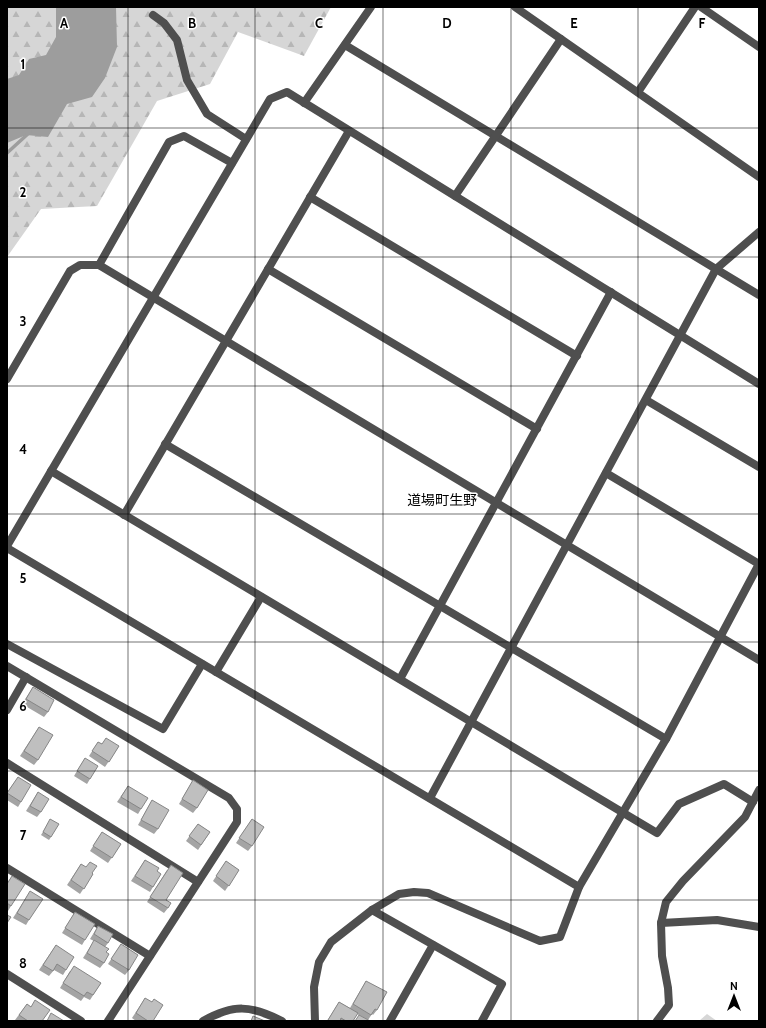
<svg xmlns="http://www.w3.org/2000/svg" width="766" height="1028" font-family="Cabin,'Noto Sans JP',sans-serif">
<defs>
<pattern id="forest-firs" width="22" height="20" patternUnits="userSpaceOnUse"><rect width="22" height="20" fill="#d6d6d6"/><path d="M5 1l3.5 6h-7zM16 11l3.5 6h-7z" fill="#b6b6b6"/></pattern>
</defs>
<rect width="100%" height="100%" fill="#fff"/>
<g fill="url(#forest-firs)">
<path d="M7 7H331L304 56 238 32 210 84 157 101 97 206 41 209 7 257Z"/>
<path d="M707 1014 717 1021H699Z"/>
</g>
<path fill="#9d9d9d" d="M56 7H116L117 47 105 78 92 97 67 104 48 137 26 135 7 143V79L19 75 29 59 46 55 56 37Z"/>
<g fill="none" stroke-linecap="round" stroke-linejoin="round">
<path stroke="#9d9d9d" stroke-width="3.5" d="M7 153 30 132"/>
<g stroke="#4f4f4f" stroke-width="8">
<path d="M515 7 759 177"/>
<path d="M701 7 759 47"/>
<path d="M153 15 164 23 177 40 187 80 207 114 246 139"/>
<path d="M345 45 759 295"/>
<path d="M638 92 695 7"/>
<path d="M304 103 371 7"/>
<path d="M455 196 561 39"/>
<path d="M310 197 577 356"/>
<path d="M99 265 169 142 184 136 232 163"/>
<path d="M268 269 537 429"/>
<path d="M7 379 70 271 80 265H99L759 660"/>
<path d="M646 400 759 467"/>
<path d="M165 444 666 739"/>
<path d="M51 471 657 833 679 804 724 784 753 802"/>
<path d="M606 473 759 564"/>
<path d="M124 515 349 131"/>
<path d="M7 546 270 99 287 92 759 384"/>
<path d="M7 548 579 887"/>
<path d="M7 644 163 729 202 664"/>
<path d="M7 666 229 798 237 809V822L108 1021"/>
<path d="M216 672 261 597"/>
<path d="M400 679 611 292"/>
<path d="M7 710 26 677"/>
<path d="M7 763 198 882"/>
<path d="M430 798 716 269 759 232"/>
<path d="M7 868 150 956"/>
<path d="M372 910 502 984 482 1021"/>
<path d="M661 923 717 920 759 927"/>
<path d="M7 974 81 1021"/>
<path d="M203 1021C234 1004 250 1005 282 1021"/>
<path d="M315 1021 314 987 319 962 331 942 372 910 399 894 414 892 428 893 540 941 560 937 579 887 666 739 759 564"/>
<path d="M390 1021 433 945"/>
<path d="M657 1021 669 1005 668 988 662 956 661 923 666 902 683 881 745 817 759 790"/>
</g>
</g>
<g fill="#a4a4a4">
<path d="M33 687 48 712 44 717 22 704Z"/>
<path d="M39 727 38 760 34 765 20 756Z"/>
<path d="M98 742 102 744 119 746 105 767 89 756Z"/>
<path d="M85 758 90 779 87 784 74 776Z"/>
<path d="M18 777 21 802 18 807 7 800V793Z"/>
<path d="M193 780 197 808 193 813 179 804Z"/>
<path d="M128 786 141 809 138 814 117 802Z"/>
<path d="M38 792 41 812 37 817 26 811Z"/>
<path d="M152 800 158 829 154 834 138 825Z"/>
<path d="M252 819V846L248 851 236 843Z"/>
<path d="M49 822 51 837 49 840 41 835Z"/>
<path d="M198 824 210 832 198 850 186 841Z"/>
<path d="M102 832 121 844 108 863 90 851Z"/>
<path d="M145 860 157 871 153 887 150 892 131 881Z"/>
<path d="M226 861 239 870 225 891 213 881Z"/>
<path d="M81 864 93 874 80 894 67 885Z"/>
<path d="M167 870 166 900 168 908 164 913 147 902Z"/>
<path d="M12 876 11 906 8 911 7 910V883Z"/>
<path d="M27 896 29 920 26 925 13 918Z"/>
<path d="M75 912 85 940 82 945 62 933Z"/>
<path d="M98 926 108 943 105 947 106 952 104 963 100 968 83 958 94 941 90 939Z"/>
<path d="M121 944 129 970 125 975 108 964Z"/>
<path d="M56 945 66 970 63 975 54 970 49 976 39 970Z"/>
<path d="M70 971 101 983 90 1000 84 997 81 1001 60 988Z"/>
<path d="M366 981 377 1010 373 1015 372 1014 368 1020 357 1014 353 1021H327L339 1002 350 1008 363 986Z"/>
<path d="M145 998 153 1021H136L132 1018Z"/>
<path d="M27 1004 31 1007 42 1021H17L15 1020Z"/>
</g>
<g fill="#bfbfbf" stroke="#868686">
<path d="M33 687 54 700 48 712 26 699Z"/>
<path d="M39 727 53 735 38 760 24 751Z"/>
<path d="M106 738 119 746 109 762 92 751 98 742 102 744Z"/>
<path d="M85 758 98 766 90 779 77 771Z"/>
<path d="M18 777 31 785 21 802 7 793Z"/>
<path d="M193 780 208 790 197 808 182 799Z"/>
<path d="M128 786 148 798 141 809 121 797Z"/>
<path d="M38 792 49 799 41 812 30 806Z"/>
<path d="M152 800 169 810 158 829 141 820Z"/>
<path d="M50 819 59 824 51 837 43 832Z"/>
<path d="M252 819 264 827 252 846 239 838Z"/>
<path d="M198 824 210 832 201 845 189 836Z"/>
<path d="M102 832 121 844 112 858 93 846Z"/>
<path d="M145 860 159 868 157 871 161 874 153 887 135 876Z"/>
<path d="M226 861 239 870 229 886 216 876Z"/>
<path d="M90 862 97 866 92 873 93 874 84 889 71 880 81 864 86 867Z"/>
<path d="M171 865 183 873 166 900 171 903 168 908 150 897Z"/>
<path d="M12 876 25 884 11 906 7 903V884Z"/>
<path d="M30 891 43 899 29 920 17 913Z"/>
<path d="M75 912 95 924 85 940 65 928Z"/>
<path d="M7 915 11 917 7 923Z"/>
<path d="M98 926 113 934 108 943 94 934Z"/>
<path d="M94 940 109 949 106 952 109 954 104 963 87 953Z"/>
<path d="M121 944 138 955 129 970 111 959Z"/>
<path d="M56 945 74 957 66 970 57 964 53 971 43 965Z"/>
<path d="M74 966 101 983 93 995 87 992 84 996 63 983Z"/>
<path d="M366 981 387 992 377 1010 375 1009 371 1015 353 1004Z"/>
<path d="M145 998 152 1002 154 999 163 1005 153 1021H148L136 1013Z"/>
<path d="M35 1000 50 1010 42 1021H28L19 1015 27 1004 31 1007Z"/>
<path d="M339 1002 358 1013 353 1021H346L341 1018 340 1021H331L328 1020Z"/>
<path d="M51 1013 64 1021H47Z"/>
<path d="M359 1015 370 1021H355Z"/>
<path d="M253 1016 265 1021H251Z"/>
</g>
<path fill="none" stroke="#000" stroke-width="1" stroke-opacity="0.55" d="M128 7V1021M255 7V1021M383 7V1021M511 7V1021M638 7V1021M7 128H759M7 257H759M7 386H759M7 514H759M7 642H759M7 771H759M7 900H759"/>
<g text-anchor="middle" stroke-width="3" stroke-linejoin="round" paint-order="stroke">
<g font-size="14" fill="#000" stroke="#fff">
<text x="442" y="505">道場町生野</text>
</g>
</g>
<g font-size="13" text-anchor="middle" font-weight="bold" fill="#000" stroke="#fff" stroke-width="3" stroke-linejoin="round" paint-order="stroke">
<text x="64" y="28">A</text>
<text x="192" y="28">B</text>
<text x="319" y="28">C</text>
<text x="447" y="28">D</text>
<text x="574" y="28">E</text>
<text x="702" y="28">F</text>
<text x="23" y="69">1</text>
<text x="23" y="197">2</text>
<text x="23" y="326">3</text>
<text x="23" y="454">4</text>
<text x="23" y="583">5</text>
<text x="23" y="711">6</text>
<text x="23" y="840">7</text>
<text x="23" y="968">8</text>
</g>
<rect width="766" height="1028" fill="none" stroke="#000000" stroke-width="16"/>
<g transform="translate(734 996)" stroke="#ffffff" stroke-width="3" paint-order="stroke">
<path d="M0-3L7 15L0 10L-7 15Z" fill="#000000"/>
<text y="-6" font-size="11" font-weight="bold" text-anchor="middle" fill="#000000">N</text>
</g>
</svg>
